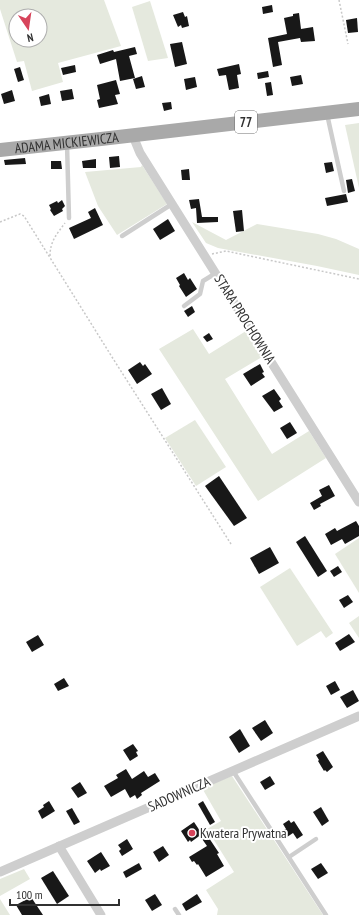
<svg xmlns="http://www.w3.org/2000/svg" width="359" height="915" font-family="'PT Sans Narrow',sans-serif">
<rect width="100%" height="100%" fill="#fff"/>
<g fill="#e5e9de" fill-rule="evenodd">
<path d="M0 0H104L121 46 58 63 63 82 32 91 24 61 17 62 0 9ZM16 16H40V40H16Z"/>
<path d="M150 1 168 58 148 61 132 7Z"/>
<path d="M359 123V188L345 125Z"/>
<path d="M142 165 167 204 117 235 98 206 85 172 141 167Z"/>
<path d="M192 222 226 240 257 224 318 234 336 239 359 249V275L317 266 218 248 206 243Z"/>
<path d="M193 329 209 354 246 331 262 357 225 379 272 454 309 431 326 458 258 501 159 349Z"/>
<path d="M195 420 226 467 196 486 165 438Z"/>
<path d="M359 538V593L335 554Z"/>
<path d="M290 568 333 633 326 638 321 631 297 646 260 587Z"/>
<path d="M359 616V638L349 623Z"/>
<path d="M232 776 323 915H217L218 909 206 890 234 872 207 829 221 821 202 788Z"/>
<path d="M24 869 30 879 0 896V879Z"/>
<path d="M0 899 10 915H0Z"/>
</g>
<g fill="#181818">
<path d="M272 5 273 12 263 14 262 7Z"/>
<path d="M183 12 185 17 187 16 189 26 182 28 181 25 178 27 173 15Z"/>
<path d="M299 13 301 29 313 27 315 41 301 42 300 38 278 42 282 65 273 67 268 38 287 34 284 18 293 16V14Z"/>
<path d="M357 18 358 32 348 33 346 20Z"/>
<path d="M182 42 187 64 175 67 170 44Z"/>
<path d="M135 47 137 54 129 56 135 78 120 81 116 59 100 64 97 55 113 50 114 52Z"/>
<path d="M239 64 241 74 237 75 239 88 229 90 226 75 219 76 217 69Z"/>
<path d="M75 65 76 72 63 75 61 68Z"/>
<path d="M20 67 24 80 18 82 14 69Z"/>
<path d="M268 71 269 77 258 79 257 73Z"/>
<path d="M301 75 303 84 292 86 290 77Z"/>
<path d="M142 76 145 87 136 89 133 79Z"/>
<path d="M195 77 197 87 186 90 184 79Z"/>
<path d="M116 80 120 94 115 95 118 104 99 108 97 100 100 99 97 85Z"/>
<path d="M271 82 273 95 267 96 265 83Z"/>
<path d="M72 89 74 99 62 101 60 91Z"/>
<path d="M12 90 15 101 4 104 1 94Z"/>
<path d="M49 94 51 104 41 106 39 97Z"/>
<path d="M171 102 172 109 164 111 162 103Z"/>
<path d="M119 156 120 167 110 168 109 157Z"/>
<path d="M25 158 26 164 5 165 4 160Z"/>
<path d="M96 159V168H83L82 161Z"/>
<path d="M51 161H61L62 169H51Z"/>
<path d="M332 162 334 171 326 173 324 163Z"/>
<path d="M189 169 190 180H182L181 170Z"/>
<path d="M352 179 355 191 348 193 346 180Z"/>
<path d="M346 194 348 202 327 206 325 198Z"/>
<path d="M199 199 202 217H218V222L197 223 196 208 191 209 189 200Z"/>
<path d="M62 200 65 206 62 209 63 211 54 216 50 210 51 209 49 205 57 201 58 203Z"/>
<path d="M95 208 103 225 74 239 69 228 91 218 88 212Z"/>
<path d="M242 210 244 231 236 232 233 211Z"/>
<path d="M168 219 175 231 160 240 153 229Z"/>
<path d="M184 273 188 280 190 278 197 289 186 297 179 286 180 285 176 278Z"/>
<path d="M192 306 195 312 188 317 184 311Z"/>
<path d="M209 333 213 339 207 342 203 337Z"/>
<path d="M140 362 143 366 145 364 152 374 137 384 128 370Z"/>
<path d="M260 364 264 372 262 373 265 377 251 386 243 374Z"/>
<path d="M162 388 171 404 161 410 151 394Z"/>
<path d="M274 389 281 399 279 401 283 407 274 412 262 396Z"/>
<path d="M290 422 297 433 287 439 280 428Z"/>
<path d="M219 476 247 518 234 526 205 486Z"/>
<path d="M329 485 335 496 320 504 321 506 314 510 310 503 322 496 319 490Z"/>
<path d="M356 521 359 526V536L345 544 342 539 331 545 325 534 335 528 337 531Z"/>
<path d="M305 536 327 571 318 577 296 542Z"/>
<path d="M270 547 279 563 259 574 250 558Z"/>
<path d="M338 566 342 572 334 577 330 571Z"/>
<path d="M348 595 353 602 344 608 339 600Z"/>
<path d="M349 634 355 642 340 651 335 643Z"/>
<path d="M38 635 44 645 32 652 26 642Z"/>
<path d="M64 678 69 686 58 691 54 684Z"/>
<path d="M335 681 340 690 331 695 326 686Z"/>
<path d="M353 690 359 701 347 708 340 697Z"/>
<path d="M265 720 273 733 261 741 252 728Z"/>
<path d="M240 729 250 746 239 753 229 737Z"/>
<path d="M133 744 138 751 136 752 138 756 130 761 123 750Z"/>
<path d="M323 751 333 767 327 772 325 770 324 771 318 761 319 760 316 755Z"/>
<path d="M126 769 132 779 144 771 148 777 155 773 160 781 141 793 142 795 137 799 135 795 130 798 125 789 111 797 104 786 118 778 116 775Z"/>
<path d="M270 776 275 784 265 790 260 782Z"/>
<path d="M80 782 87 793 78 798 71 788Z"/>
<path d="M49 801 55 811 42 819 38 811 44 807 43 805Z"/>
<path d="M203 801 215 822 210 825 198 804Z"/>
<path d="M321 807 329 821 322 826 313 812Z"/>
<path d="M72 808 80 822 74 825 66 811Z"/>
<path d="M289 820 291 823 294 821 303 835 297 839 293 833 287 837 283 830 286 829 283 824Z"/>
<path d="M194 822 202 834 191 842 190 840 188 842 181 831Z"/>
<path d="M205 832 219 853 217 854 224 866 206 877 198 864 197 865 194 861 192 862 189 857 207 846 200 836Z"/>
<path d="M127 839 133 849 122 856 119 851 121 849 118 845Z"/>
<path d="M163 846 169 855 159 862 153 852Z"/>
<path d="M101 852 110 866 101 871 100 869 95 873 87 861Z"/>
<path d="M139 863 142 869 126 878 123 872Z"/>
<path d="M321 863 328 873 318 879 311 869Z"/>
<path d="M53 871 69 896 57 904 41 878Z"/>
<path d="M155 894 162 905 152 911 145 900Z"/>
<path d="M197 894 202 902 186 911 182 904Z"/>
<path d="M31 897 43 915H22L16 905Z"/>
</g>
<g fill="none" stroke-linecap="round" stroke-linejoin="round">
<g stroke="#c8c8c8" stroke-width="1.5" stroke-dasharray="2 2" stroke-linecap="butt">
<path d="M339 0 348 44"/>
<path d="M0 222 20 214 24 216 112 357 231 544"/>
<path d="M212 254 226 251 359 279"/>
<path d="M50 256C50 241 57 234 65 223"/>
</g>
<g stroke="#cecece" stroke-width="4.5">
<path d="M327 114 344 191"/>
<path d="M67 144 69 218"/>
<path d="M122 236 172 204"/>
<path d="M184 306 200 294 203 281 216 273"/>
<path d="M233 771 326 915"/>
<path d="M289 857 316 839"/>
<path d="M175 909 179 915"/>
</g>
<g stroke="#cecece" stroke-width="9">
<path d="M133 136 140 153 359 502"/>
<path d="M59 846 101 915"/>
<path d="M0 872 359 716"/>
</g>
<path stroke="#a9a9a9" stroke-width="14" id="s1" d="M0 150 101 139 359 109"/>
</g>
<circle fill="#d7445b" stroke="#fff" stroke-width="1.5" cx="192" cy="833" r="4"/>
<g text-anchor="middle" stroke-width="4" stroke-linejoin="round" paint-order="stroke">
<rect fill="#fff" stroke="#6f6f6f" stroke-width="1" x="235" y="111" width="22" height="22" rx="3"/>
<g font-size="13" font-weight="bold" fill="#313131">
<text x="246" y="127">77</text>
</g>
<g font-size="14" fill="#313131" stroke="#fff">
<text dy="5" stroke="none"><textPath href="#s1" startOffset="67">ADAMA MICKIEWICZA</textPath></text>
<text transform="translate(245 319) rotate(58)" y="5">STARA PROCHOWNIA</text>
<text transform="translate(179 794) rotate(-24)" y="5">SADOWNICZA</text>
</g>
<g font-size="14" fill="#313131" stroke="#fff" text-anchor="start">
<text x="200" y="838">Kwatera Prywatna</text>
</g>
</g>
<g transform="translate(28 28) rotate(167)"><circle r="19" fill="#ffffff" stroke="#adadad"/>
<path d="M0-3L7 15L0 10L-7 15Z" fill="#d7445b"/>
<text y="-6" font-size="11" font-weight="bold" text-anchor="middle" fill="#313131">N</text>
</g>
<path d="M10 899v6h109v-6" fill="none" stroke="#313131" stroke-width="2"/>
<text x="16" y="899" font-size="12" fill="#313131" stroke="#ffffff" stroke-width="3" paint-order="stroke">100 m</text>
</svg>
